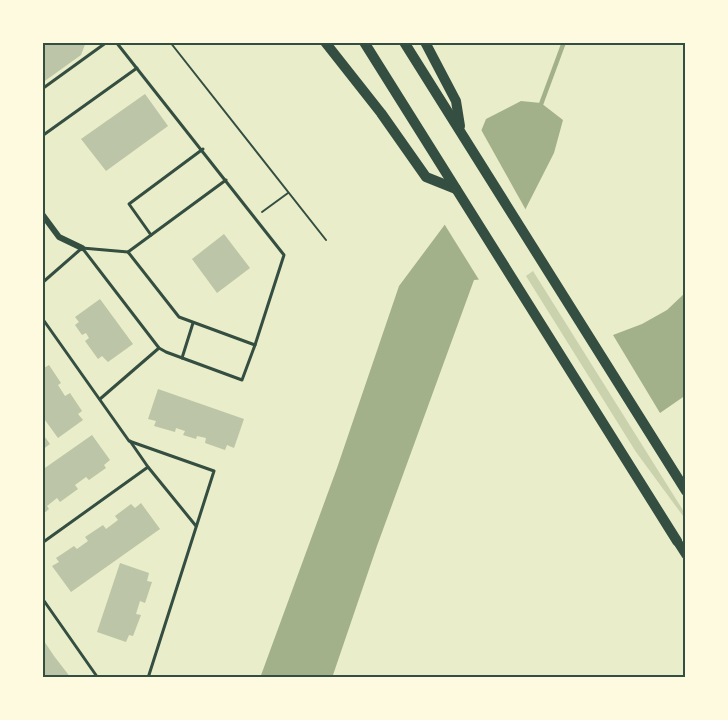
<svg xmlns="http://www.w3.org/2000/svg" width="728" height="720" font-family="Georgia,serif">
<rect width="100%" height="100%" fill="#e9edc9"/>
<path fill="#cad2ad" d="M533 271 686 515V520L636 452 526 276Z"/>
<g fill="#a3b18a">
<path d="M521 101 541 103 563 120 554 153 492 275 485 279 474 280 377 546 332 678H260L337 468 399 286 446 223 452 202 486 119Z"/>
<path d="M686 292V395L660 413 613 335 642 324 667 310Z"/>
</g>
<path fill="#e9edc9" d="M479 126 527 212 494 276 481 283 443 222 449 201Z"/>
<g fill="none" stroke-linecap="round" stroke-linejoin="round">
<path stroke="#a3b18a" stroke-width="4.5" d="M540 107 564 42"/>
</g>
<g fill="#bcc5a7">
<path d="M42 42H86L81 55 42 83Z"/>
<path d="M145 94 168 126 106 171 81 139Z"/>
<path d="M224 234 250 268 217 293 192 259Z"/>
<path d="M100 299 133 344 108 362 102 356 98 359 85 341 89 338 86 333 82 335 75 325 79 322 75 317Z"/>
<path d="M42 364 44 368 49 365 61 383 58 385 65 396 70 393 82 411 78 414 83 420 58 438 42 416Z"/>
<path d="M158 389 244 419 234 448 227 445 225 450 205 443 206 438 197 436 196 439 183 435 185 431 176 428 175 432 154 426 156 421 148 419Z"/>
<path d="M42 433 50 444 42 450Z"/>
<path d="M92 435 110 460 104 465 106 468 89 480 86 477 75 485 78 489 60 502 57 498 47 506 49 509 42 515V470Z"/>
<path d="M141 503 160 529 71 592 52 566 59 562 56 558 74 546 77 549 88 541 85 537 103 525 106 529 118 520 115 516 131 504 135 508Z"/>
<path d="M120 563 149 573 147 581 152 582 145 603 140 601 136 614 141 615 133 636 129 635 126 642 97 632Z"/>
<path d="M42 638 54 656 71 678H42Z"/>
</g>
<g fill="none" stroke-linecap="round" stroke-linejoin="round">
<g stroke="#344e41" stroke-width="2">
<path d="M170 42 326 240"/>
<path d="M262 212 288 193"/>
</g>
<g stroke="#344e41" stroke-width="3">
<path d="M116 42 284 255 255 345 179 317 128 252"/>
<path d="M42 89 107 42"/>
<path d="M42 136 137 68"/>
<path d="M151 235 129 204 203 149"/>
<path d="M83 249 159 348 166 352 242 380 255 345"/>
<path d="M42 283 82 248 128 252 226 180"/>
<path d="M42 318 129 441 214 471 148 678"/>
<path d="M182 358 193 323"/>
<path d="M100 399 159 348"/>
<path d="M130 441 148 467"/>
<path d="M42 543 148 467 196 526"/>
<path d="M42 598 98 678"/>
</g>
<path stroke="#344e41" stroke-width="6" d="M42 214 59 237 82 248"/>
<path stroke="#344e41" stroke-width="9" d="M677 541 686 555"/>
<g stroke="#344e41" stroke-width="10">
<path d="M325 42 381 113 426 177 456 189"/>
<path d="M364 42 677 541"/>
<path d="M404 42 686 491"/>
<path d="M425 42 456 101 460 126"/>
</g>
</g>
<rect width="728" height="720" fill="none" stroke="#fefae0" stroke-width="87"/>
<rect x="44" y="44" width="640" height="632" fill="none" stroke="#344e41" stroke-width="2"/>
</svg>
